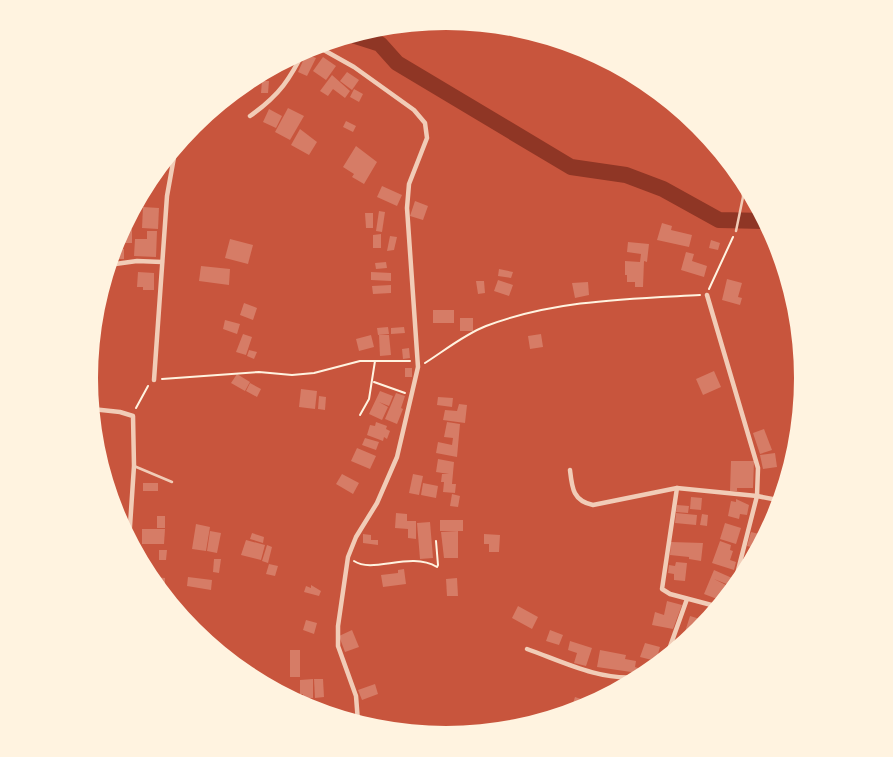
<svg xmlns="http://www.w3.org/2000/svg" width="893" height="757" font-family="'PT Sans Narrow',sans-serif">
<rect width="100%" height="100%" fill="#c8553d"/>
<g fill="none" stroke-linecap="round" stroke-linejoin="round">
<path stroke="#8f3625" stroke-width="16" d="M355 36 380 44 397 63 571 167 626 175 663 189 719 220 767 221"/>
</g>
<g fill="#d67c66">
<path d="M306 54 316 58 307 76 298 72Z"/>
<path d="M323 57 336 66 326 80 313 71Z"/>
<path d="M347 72 359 80 352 90 340 81Z"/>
<path d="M332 75 350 91 345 98 333 89 328 96 320 91Z"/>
<path d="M262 81H269L268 93H261Z"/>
<path d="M354 89 363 94 359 102 350 97Z"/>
<path d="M288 108 304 116 290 140 275 132Z"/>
<path d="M269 109 282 116 276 128 263 122Z"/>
<path d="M346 121 356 126 353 132 343 127Z"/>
<path d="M300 129 317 142 309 155 291 145Z"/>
<path d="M356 146 377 162 364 184 352 177 354 174 343 167Z"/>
<path d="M382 186 402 195 397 206 377 197Z"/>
<path d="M415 201 428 206 423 220 410 216Z"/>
<path d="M143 207 159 208 158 229 142 228Z"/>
<path d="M379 211 385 212 382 232 376 231Z"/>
<path d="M365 213H373V228H366Z"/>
<path d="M662 223 672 226 671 230 692 235 689 247 657 240Z"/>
<path d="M121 229H132V243H115L116 236Z"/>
<path d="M147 231H157L156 257 134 256 135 239H147Z"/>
<path d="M381 234V248H373V235Z"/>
<path d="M390 236 397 237 394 250 387 251Z"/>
<path d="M230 239 253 245 248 264 225 258Z"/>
<path d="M711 240 720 243 718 250 709 248Z"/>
<path d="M628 242 649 244 647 262 644 261 643 287H635V282H627V275H625V261L640 262 641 254 627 252Z"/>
<path d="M114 248 124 249V259H114Z"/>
<path d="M686 252 694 254 692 261 707 266 704 277 681 270Z"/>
<path d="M386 262 387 268 376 269 375 263Z"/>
<path d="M201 266 230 269 229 285 199 281Z"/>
<path d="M499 269 513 272 511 278 498 276Z"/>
<path d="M138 272 154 273V290H143V287H137Z"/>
<path d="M371 272 391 273V281L371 280Z"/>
<path d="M727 279 742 283 738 297 742 298 740 305 722 300Z"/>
<path d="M498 280 513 285 509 296 494 291Z"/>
<path d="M476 281H484L485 293 478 294Z"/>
<path d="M588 282 589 295 575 298 572 283Z"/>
<path d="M391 285V293L373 294 372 286Z"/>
<path d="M244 303 257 308 253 320 240 315Z"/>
<rect x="433" y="310" width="21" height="13"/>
<rect x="460" y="318" width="13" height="13"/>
<path d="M225 320 240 324 237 334 223 329Z"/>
<path d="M388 327 389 334 378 335 377 328Z"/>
<path d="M404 327 405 333 391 334V328Z"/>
<path d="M243 334 252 337 246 355 236 352Z"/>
<path d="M541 334 543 347 530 349 528 336Z"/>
<path d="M371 335 374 347 359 351 356 339Z"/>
<path d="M379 335H389L391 355 380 356Z"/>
<path d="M409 348 410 358 403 359 402 349Z"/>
<path d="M249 350 257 352 254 359 247 356Z"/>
<rect x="405" y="368" width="7" height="9"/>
<path d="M714 371 721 387 703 395 696 379Z"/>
<path d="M237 374 250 382 245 391 231 383Z"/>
<path d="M250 383 261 389 257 397 246 391Z"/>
<path d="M301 389 317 391 315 409 299 407Z"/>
<path d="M380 391 393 396 389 406 379 402 388 407 382 420 369 414Z"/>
<path d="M396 393 405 396 401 408 403 409 397 424 385 419Z"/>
<path d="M319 396 326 397 325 410 318 409Z"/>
<path d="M438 397 453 398 452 407 437 405Z"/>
<path d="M459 404 467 405 465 423 443 420 445 410 457 411Z"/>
<path d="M376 422 387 426 386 429 390 431 387 439 384 437 383 441 367 435 370 425 375 426Z"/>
<path d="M447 422 460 424 457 457 436 453 438 442 452 445 453 438 444 437Z"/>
<path d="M764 429 772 450 760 454 753 433Z"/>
<path d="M365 438 379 442 376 450 362 445Z"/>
<path d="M357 448 376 456 370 469 351 461Z"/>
<path d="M775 453 777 467 763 469 760 455Z"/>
<path d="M438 459 454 462 452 484H456L455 493 443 492 444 482H441L442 474H449L436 472Z"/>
<path d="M731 461H754L753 488H737V491H730Z"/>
<path d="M342 474 359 483 353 494 336 484Z"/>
<path d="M413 474 423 476 419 495 409 493Z"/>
<rect x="143" y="483" width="15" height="8"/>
<path d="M423 483 438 486 436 498 421 495Z"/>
<path d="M452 494 460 496 458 507 450 506Z"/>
<path d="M691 497 702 498 701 510 690 509Z"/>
<path d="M736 499 749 505 747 515 740 514 739 519 728 516 731 501 736 502Z"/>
<path d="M677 505 689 506 688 513 676 512Z"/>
<path d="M396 513 407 514V521H416V539L408 538V529L395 528Z"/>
<path d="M676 513 697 515 696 525 675 523Z"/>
<path d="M702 514 708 515 707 526 700 525Z"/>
<rect x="157" y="516" width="8" height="12"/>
<rect x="440" y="520" width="23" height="11"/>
<path d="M430 522 433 558 420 559 417 523Z"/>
<path d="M725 523 741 528 736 544 720 539Z"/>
<path d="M196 524 210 527 206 551 192 549Z"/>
<path d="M142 529H165L164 544H142Z"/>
<path d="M210 531 221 533 217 553 207 551Z"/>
<path d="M458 531V558H444L441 532Z"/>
<path d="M751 532 767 536 758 549 747 546Z"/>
<path d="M252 533 264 537 263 543 250 539Z"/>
<path d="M363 534 371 535V540H378V545L363 543Z"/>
<path d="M484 534 500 535 499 552H489V544H484Z"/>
<path d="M246 540 265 545 261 560 241 555Z"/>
<path d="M720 541 731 545 730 550 733 551 730 560 736 562 734 570 712 563Z"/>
<path d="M671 542 703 543 701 561 689 559V557L670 555Z"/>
<path d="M267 545 272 547 268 563 262 561Z"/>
<path d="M159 550H167L166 560H159Z"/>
<path d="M214 559H221L219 573 213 572Z"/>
<path d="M676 562 687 563 685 581 674 580V574L668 573 669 565 675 566Z"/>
<path d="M269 564 278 566 275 576 266 574Z"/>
<path d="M404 569 406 584 383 587 381 575 398 573V570Z"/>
<path d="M714 570 732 578 729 585 714 579 726 585 721 597 718 596 717 599 704 594Z"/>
<path d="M155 577 165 578V589L161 588Z"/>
<path d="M188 577 212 580 211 590 187 586Z"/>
<path d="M457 578 458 596H447L446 579Z"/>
<path d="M311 585 321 591 319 596 304 592 306 586 311 588Z"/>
<path d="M667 601 682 605 673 629 652 625 655 612 664 615Z"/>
<path d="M518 606 538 617 532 629 512 618Z"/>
<path d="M690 616 700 619 701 616 712 619 701 634 695 639 684 635Z"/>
<path d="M306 620 317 623 314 634 303 630Z"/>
<path d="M352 630 359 647 345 652 339 636Z"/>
<path d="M550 630 563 635 559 645 546 641Z"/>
<path d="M570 641 592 648 586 666 574 663 577 653 568 650Z"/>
<path d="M645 643 660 647 656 661 640 657Z"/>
<rect x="290" y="650" width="10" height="27"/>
<path d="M600 650 626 655 625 659 636 661 635 667 638 668V673L597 667Z"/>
<path d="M313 679V698H303V694H300V680Z"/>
<path d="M314 679H323L324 697 315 698Z"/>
<path d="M375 684 378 694 362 700 358 690Z"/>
<path d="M575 697 590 702 587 711 572 707Z"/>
</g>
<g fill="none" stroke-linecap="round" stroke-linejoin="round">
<g stroke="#fff3e0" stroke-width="2">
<path d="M709 289 733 237"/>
<path d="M425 363C444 351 465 334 486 326 555 300 627 299 700 295"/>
<path d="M162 379 259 372 292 375 314 373 360 361H410"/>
<path d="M374 382 405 393"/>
<path d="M136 408 148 386"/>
<path d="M360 415 369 399 375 361"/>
<path d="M354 561C373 574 410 551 437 567L438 565 436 541"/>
</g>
<g stroke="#f1ccb7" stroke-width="2.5">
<path d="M736 231 743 197 742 184"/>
<path d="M134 466 172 482"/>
</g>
<g stroke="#f1ccb7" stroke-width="4.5">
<path d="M313 44 354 67 414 110 425 123 427 138 409 184 407 208 418 367 397 457 377 503 356 537 348 557 338 626V646L356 696 358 722"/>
<path d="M250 116C280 95 290 79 306 47"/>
<path d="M108 265 137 261 162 262"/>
<path d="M707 295 758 468 757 496 734 586"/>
<path d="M154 380 167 196 176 146"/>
<path d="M92 409 120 412 133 416 134 466 129 541"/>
<path d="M570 470C572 488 573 501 593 505L677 488 757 496 783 501"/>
<path d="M677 488 662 589 670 594 719 607"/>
<path d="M527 649C561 661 600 681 637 677"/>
<path d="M666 658 687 599"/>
</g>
</g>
<path d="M0 0H893V757H0ZM98 378a348 348 0 1 1 696 0a348 348 0 1 1-696 0Z" fill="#fff3e0" fill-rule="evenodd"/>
</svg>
